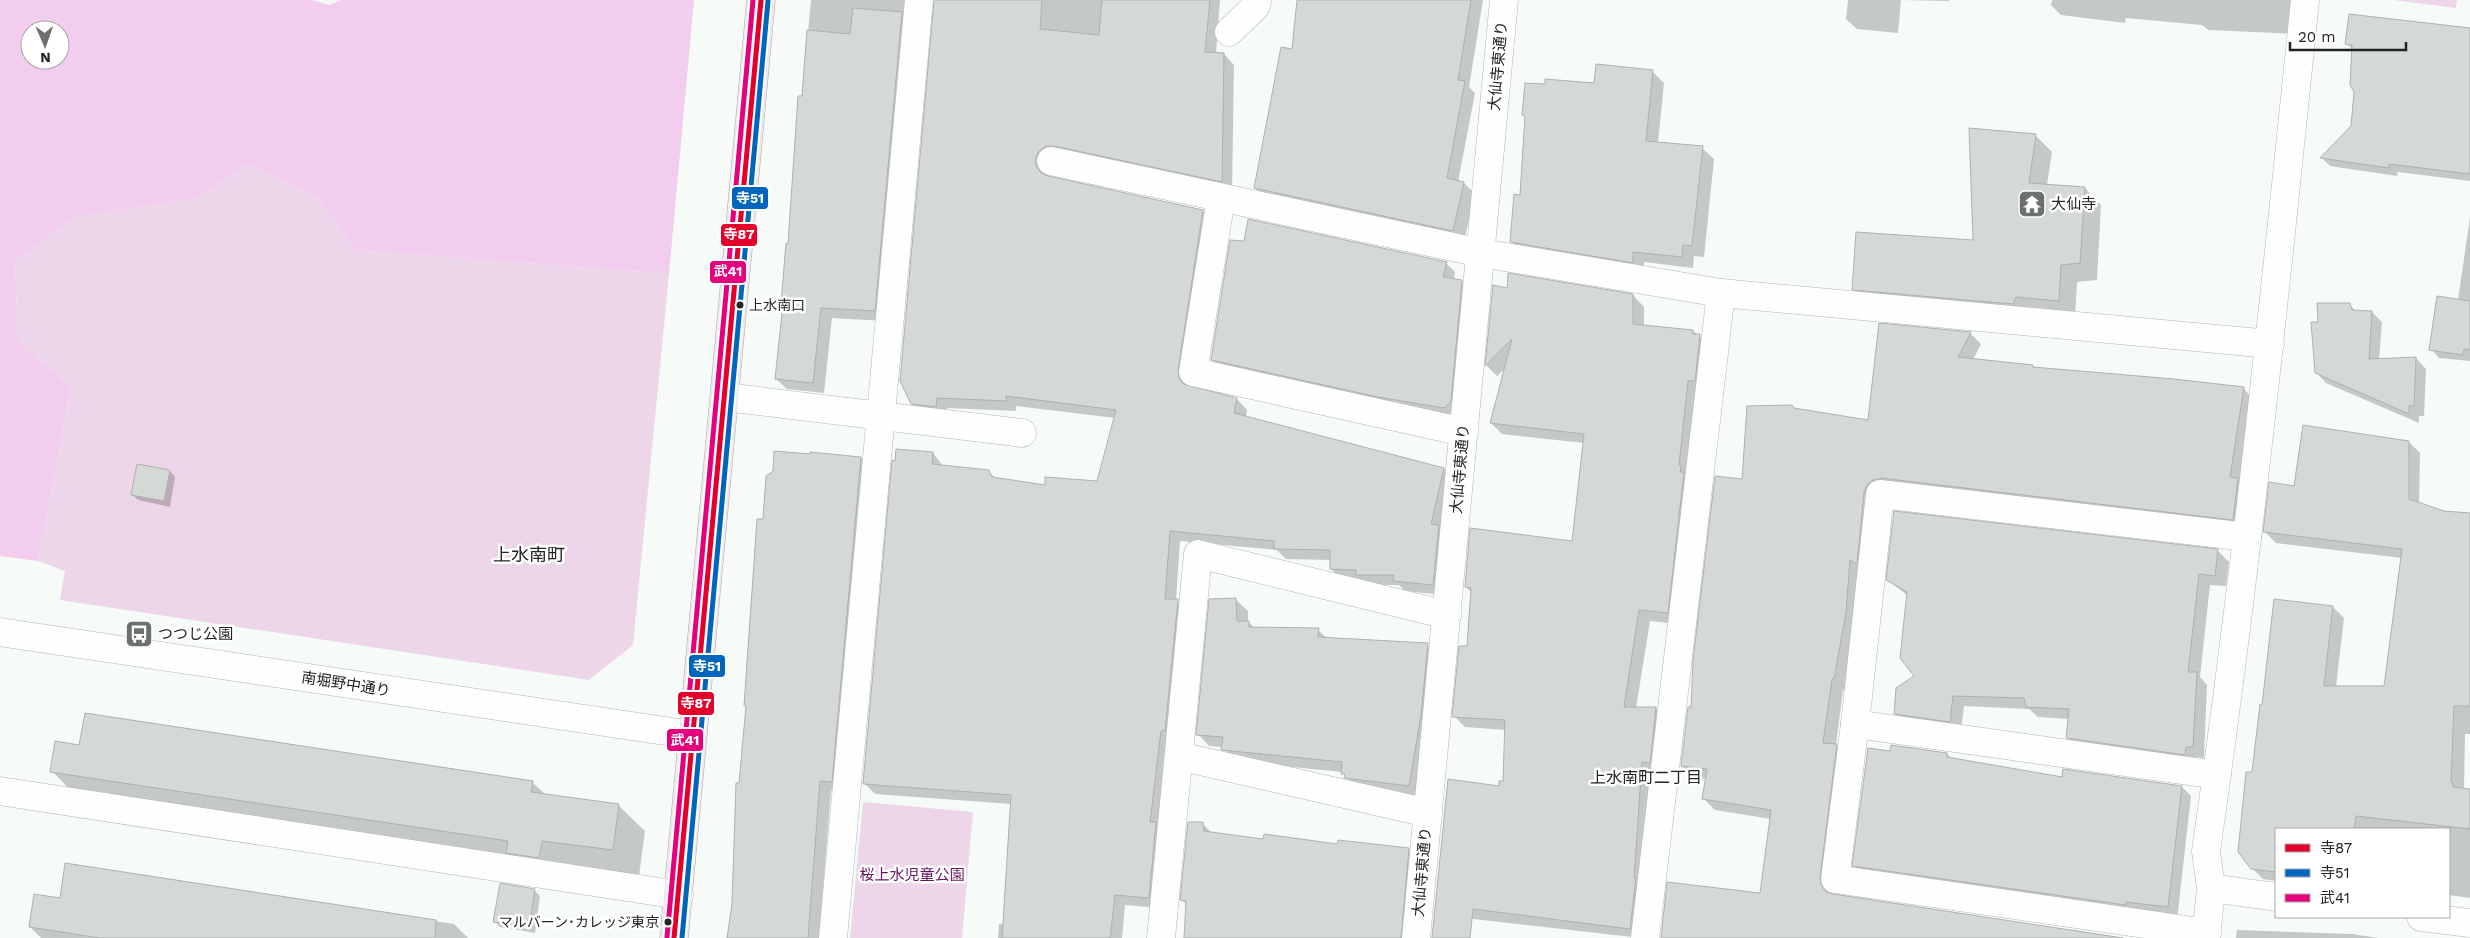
<svg xmlns="http://www.w3.org/2000/svg" width="2470" height="938" font-family="'Work Sans','Noto Sans JP',sans-serif">
<rect width="100%" height="100%" fill="#f6fbf8"/>
<g fill="#edd6e9">
<path d="M2393 0H2457L2456 8Z"/>
<path d="M248 164 316 196 355 250 669 274 633 645 589 680 60 600 65 571 38 561 71 388 18 340 15 263 74 217 196 199Z"/>
<path d="M863 802 973 812 962 938H850Z"/>
</g>
<path fill="#f2cded" fill-rule="evenodd" d="M0 0H312L329 5 341 0H694L669 274 355 250 316 196 248 164 196 199 74 217 15 263 18 340 71 388 38 561 0 556ZM30 30H60V60H30Z"/>
<g fill="#0003">
<path d="M811 0H919L885 321 832 318 824 393 787 389 776 379Z"/>
<path d="M936 0H1220L1216 54H1224L1234 65 1232 192 1046 169V177L1203 211 1213 221 1188 387 1237 399 1247 410 1246 418 1444 469 1454 480 1444 595 1405 591 1399 585H1368L1342 580 1331 569V560L1286 559 1277 550 1180 541 1176 601 1188 611 1160 908 1125 905 1122 938H998L999 924H1004L1011 804 875 794 864 783 933 453 943 466 988 471 996 479 1046 486 1098 483 1115 418 1016 406V411L947 408V417L923 414 912 403Z"/>
<path d="M1299 0H1483L1469 87 1475 93 1458 182 1464 183 1475 194 1464 241 1266 199 1255 188 1293 51Z"/>
<path d="M1848 0H1949V1L1901 0 1898 33 1857 29 1846 19Z"/>
<path d="M2052 0H2303L2297 34 2208 30 2202 25 2126 18 2125 23 2061 15 2051 5Z"/>
<path d="M2470 29V181L2398 172 2397 176 2330 166 2321 157 2352 127 2355 92 2353 50 2347 44Z"/>
<path d="M1653 72 1664 83 1658 143 1702 148 1714 159 1704 257 1694 256 1693 268 1644 262V273L1523 253 1512 242 1521 196 1527 118 1524 115 1595 85Z"/>
<path d="M2035 135 2052 152 2047 185 2085 188 2101 205 2097 280 2077 282 2075 317 1870 306 1854 289 1974 242Z"/>
<path d="M2470 217V361L2439 358 2431 349 2458 300Z"/>
<path d="M1446 263 1455 272 1454 280 1461 282 1471 291 1454 417 1222 369 1212 359Z"/>
<path d="M1494 287 1633 295 1644 307V326L1693 331 1711 346 1678 624 1650 621 1636 708H1656L1667 719 1641 938 1447 916 1500 787 1504 783 1506 730 1465 727 1454 716 1468 648 1472 593 1466 587 1573 542 1584 443 1502 434 1491 423 1506 368 1497 376 1487 366Z"/>
<path d="M2350 305 2356 311 2372 312 2382 322 2379 360 2416 358 2426 369 2424 416H2419V423L2326 383 2316 372 2319 323Z"/>
<path d="M1970 333 1981 344 1973 360 2035 369 2243 388 2254 400 2244 530 1894 489 1857 624 1845 690H1843L1836 745 1847 757 1831 895 2124 938H1662L1761 895 1771 819 1715 810 1704 799 1707 779 1694 777 1682 766 1693 709 1743 481 1795 410 1869 422Z"/>
<path d="M2409 442 2420 453 2419 504 2443 513 2470 514V734H2465L2464 789 2470 790V898L2449 895V829H2276V881L2263 879 2252 868 2263 706 2333 607 2344 618 2336 687H2385L2402 558 2276 543 2265 532 2295 487Z"/>
<path d="M861 458 872 469 842 792 831 791 819 938H729L747 707 745 705 764 520Z"/>
<path d="M170 471 175 477 170 507 138 500 132 494Z"/>
<path d="M2218 551 2229 562 2226 586 2210 585 2200 677 2207 685 2204 758 2197 757 2196 765 2079 749 2068 738 2069 719 2038 717 2029 709 1964 706 1961 732 1906 724 1895 713 1916 676 1908 596 1888 580Z"/>
<path d="M1236 600 1248 611V622L1255 628 1318 630 1328 639 1427 645 1439 656 1421 796 1357 789 1342 772 1234 761 1223 747 1209 746 1198 734Z"/>
<path d="M80 747 533 783 546 795 618 805 645 831 639 876 78 798 52 771Z"/>
<path d="M1891 753 1947 754 1952 759 2063 779 2182 787 2191 796 2177 920 1863 875 1854 865Z"/>
<path d="M1203 824 1212 833 1264 840 1408 849 1420 861 1409 938H1185L1187 905 1182 900Z"/>
<path d="M66 865 454 924 468 938H41L30 927 61 900Z"/>
<path d="M534 890 540 896 535 933 500 927 494 921Z"/>
<path d="M2237 930 2352 934 2378 938H2236Z"/>
</g>
<g fill="#d5d9d6" stroke="#adb1af">
<path d="M934 0H1042L1040 29 1099 35 1102 0H1210L1205 52 1224 53 1222 182 1054 146H1046L1039 151 1036 158V166L1041 173 1048 176 1203 210 1178 370 1179 378 1183 384 1237 398 1234 413 1444 468 1431 524 1439 525 1433 585 1393 581 1394 575H1356V570L1330 569V550L1274 549V541L1170 531 1165 599H1178L1165 731H1161L1150 822H1156L1149 898 1115 895 1110 938H1002L1011 795 863 784 892 460 895 461 896 449 933 452 932 464 989 470 992 477 1045 485V477L1097 481 1116 410 1006 396V401L937 398 936 407 911 404 900 381Z"/>
<path d="M1297 0H1471L1458 80 1465 81 1447 178 1464 182 1453 231 1254 188 1281 47 1292 49Z"/>
<path d="M853 8 902 12 875 311 821 308 813 383 775 379 783 304H781L786 243 788 244 798 96H802L807 30 850 34Z"/>
<path d="M2349 14 2470 28V174L2389 164V168L2320 158 2351 126 2354 92 2350 85 2352 45 2345 44Z"/>
<path d="M1596 64 1653 70 1646 141 1703 146 1692 246 1683 245 1682 257 1633 252V263L1510 242 1514 194 1520 195 1525 116 1522 115 1525 83 1545 84V79L1594 83Z"/>
<path d="M1969 128 2036 134 2029 183 2085 187 2080 263 2061 265 2059 301 2016 297 2013 304 1852 290 1856 232 1973 240Z"/>
<path d="M1248 219 1447 262 1443 277 1462 280 1451 401 1444 408 1378 397 1211 360 1230 240 1244 241Z"/>
<path d="M1508 273 1633 294V324L1693 330V334H1700L1695 381H1688L1679 465 1681 466 1680 472H1684L1668 613 1639 610 1624 707H1656L1650 763 1642 762 1634 878H1636L1630 929 1473 909 1470 938H1432L1448 779 1499 786V781H1503L1505 720 1452 717 1459 646H1467L1471 588 1465 587 1470 528 1572 541 1584 434 1490 423 1512 339 1485 366 1493 285 1507 288Z"/>
<path d="M2437 296 2470 301V350L2464 349 2463 355 2429 350Z"/>
<path d="M2317 303H2350L2352 310 2372 311 2369 359 2416 357 2414 406H2409V414L2315 373 2311 322H2318Z"/>
<path d="M1879 323 1971 332 1958 357 2033 365V367L2174 379 2244 387 2230 477 2238 478 2233 520 1881 478 1873 480 1867 485 1864 492 1857 564 1850 560 1846 612 1834 679H1832L1823 743 1837 744 1820 877 1821 885 1826 892 1833 894 2123 938H1661L1667 882 1760 893 1771 810 1702 799 1707 769 1681 766 1688 707H1691L1693 660 1715 476 1742 479 1747 406 1792 405 1794 408 1868 420Z"/>
<path d="M2303 425 2409 441V499L2444 511 2470 513V706H2454L2451 782 2453 783V787L2470 789V829L2356 816 2354 829H2276V872L2251 869 2238 852 2246 772H2252L2260 704 2262 705 2274 599 2333 606 2324 686H2384L2402 549 2263 532 2269 482 2294 486Z"/>
<path d="M774 451 810 454V452L861 457 832 782 820 781 808 938H727L732 904 736 783H739L746 706H744L757 519H763L766 476 773 471Z"/>
<path d="M137 464 170 470 164 501 131 495Z"/>
<path d="M1894 511 2218 549 2215 576 2199 574 2188 672H2197L2193 747H2186L2185 755 2066 738 2069 709 2026 707 2024 698 1953 696 1950 722 1894 714 1896 688 1914 676 1900 658 1907 592 1886 580Z"/>
<path d="M1236 598 1237 621H1249V627L1319 628 1318 637 1428 643 1421 715 1409 786 1344 778 1345 774H1341L1342 762 1221 750 1223 737 1196 735 1209 599Z"/>
<path d="M85 713 533 781 531 792 619 804 613 850 542 841 539 858 506 853 508 841 50 772 55 741 79 745Z"/>
<path d="M1891 745 1947 753V757L2062 777 2063 769 2182 786 2168 907 2126 902V905L1852 866 1868 748 1890 751Z"/>
<path d="M1188 822H1203L1204 831 1263 839 1264 834 1337 844 1338 840 1409 848 1401 938H1184L1186 901 1180 900Z"/>
<path d="M65 863 436 920 435 938H100L29 927 34 894 60 898Z"/>
<path d="M500 883 535 889 529 928 493 922Z"/>
</g>
<g fill="none" stroke-linecap="round" stroke-linejoin="round">
<g stroke="#b2b6b4" stroke-width="29">
<g id="minor">
<path d="M1229 32 1256 6 1257 0"/>
<path d="M1051 161 1481 253 1721 293 2270 344"/>
<path d="M1221 198 1193 372 1464 432"/>
<path d="M725 397 1022 433"/>
<path d="M0 632 692 735"/>
<path d="M1855 724 2217 775"/>
<path d="M1179 756 1428 813"/>
<path d="M0 791 679 895"/>
<path d="M2211 888 2276 897"/>
<path d="M2421 917 2470 923"/>
<path d="M2207 933 1835 879 1855 724 1880 494 2247 537"/>
<path d="M833 938 919 0"/>
<path d="M1161 938 1198 554 1447 615"/>
<path d="M1416 938 1504 0"/>
<path d="M1645 938 1721 293"/>
<path d="M2206 938 2211 888 2206 851C2247 568 2276 284 2305 0"/>
</g>
</g>
<g stroke="#b3aab3" stroke-width="29">
<path id="major" d="M674 938 761 0"/>
</g>
<use href="#minor" stroke="#fefefe" stroke-width="28"/>
<use href="#major" stroke="#eee7ec" stroke-width="28"/>
<g stroke="#fff" stroke-width="9">
<path id="bus-1" d="M674 938 761 0"/>
</g>
<g stroke="#fff" stroke-width="9">
<path id="bus-2" d="M682 938 768 1"/>
</g>
<g stroke="#fff" stroke-width="9">
<path id="bus-3" d="M667 937 753 0"/>
</g>
<use href="#bus-1" stroke="#e4002b" stroke-width="5"/>
<use href="#bus-2" stroke="#0065bd" stroke-width="5"/>
<use href="#bus-3" stroke="#e5007d" stroke-width="5"/>
</g>
<defs>
<g id="temple-square" transform="scale(1.4375)"><rect x="-9" y="-9" width="18" height="18" rx="4" fill="#6c706e" stroke="#fff"/><path d="M0-6L5-2H3V0L6.5 2.5H4V6H1.5V3h-3V6H-4V2.5H-6.5L-3 0V-2H-5Z" fill="#fff"/></g>
<g id="bus-square" transform="scale(1.4375)"><rect x="-9" y="-9" width="18" height="18" rx="4" fill="#6c706e" stroke="#fff"/><path d="M-5-6H5V4H4V6H2V4H-2V6H-4V4H-5ZM-3.5-4V0h7V-4ZM-3.5 1.2v1.5H-2V1.2ZM2 1.2v1.5H3.5V1.2Z" fill="#fff"/></g>
</defs>
<g fill-rule="evenodd">
<use href="#temple-square" x="2032" y="204"/>
<use href="#bus-square" x="139" y="634"/>
</g>
<g fill="#222523" stroke="#fff" stroke-width="2">
<circle cx="740" cy="305" r="4.5"/>
<circle cx="668" cy="922" r="4.5"/>
</g>
<g text-anchor="middle" stroke-width="5" stroke-linejoin="round" paint-order="stroke">
<g font-size="14" fill="#222523" stroke="#fff" text-anchor="start">
<text x="749" y="310">上水南口</text>
<text x="659" y="927" text-anchor="end">マルバーン･カレッジ東京</text>
</g>
<g font-size="15" fill="#222523" stroke="#fff">
<text transform="translate(1498 66) rotate(-85)" y="5">大仙寺東通り</text>
<text transform="translate(1460 469) rotate(-85)" y="5">大仙寺東通り</text>
<text transform="translate(346 684) rotate(9)" y="5">南堀野中通り</text>
<text transform="translate(1422 872) rotate(-85)" y="5">大仙寺東通り</text>
</g>
<g font-size="15" fill="#222523" stroke="#fff" text-anchor="start">
<text x="2051" y="209">大仙寺</text>
<text x="158" y="639">つつじ公園</text>
</g>
<g font-size="15" fill="#671660" stroke="#fff">
<text x="912" y="880">桜上水児童公園</text>
</g>
<g font-size="16" fill="#222523" stroke="#fff">
<text x="1646" y="783">上水南町二丁目</text>
</g>
<g font-size="18" fill="#222523" stroke="#fff">
<text x="529" y="561">上水南町</text>
</g>
</g>
<g stroke="#fff" stroke-width="2">
<rect x="731" y="186" width="38" height="24" rx="5" fill="#0065bd"/>
<rect x="720" y="223" width="38" height="24" rx="5" fill="#e4002b"/>
<rect x="709" y="260" width="38" height="24" rx="5" fill="#e5007d"/>
<rect x="688" y="654" width="38" height="24" rx="5" fill="#0065bd"/>
<rect x="677" y="691" width="38" height="25" rx="5" fill="#e4002b"/>
<rect x="666" y="728" width="38" height="24" rx="5" fill="#e5007d"/>
</g>
<g font-size="14" text-anchor="middle" font-weight="bold" fill="#fff">
<text x="750" y="203">寺51</text>
<text x="739" y="239">寺87</text>
<text x="728" y="276">武41</text>
<text x="707" y="671">寺51</text>
<text x="696" y="708">寺87</text>
<text x="685" y="745">武41</text>
</g>
<rect x="2275" y="828" width="175" height="90" fill="#ffffff" stroke="#a7a8a7"/>
<rect x="2285" y="844" width="25" height="8" fill="#e4002b" stroke="#a7a8a7"/>
<text x="2320" y="853" font-size="15" fill="#222523">寺87</text>
<rect x="2285" y="869" width="25" height="8" fill="#0065bd" stroke="#a7a8a7"/>
<text x="2320" y="878" font-size="15" fill="#222523">寺51</text>
<rect x="2285" y="894" width="25" height="8" fill="#e5007d" stroke="#a7a8a7"/>
<text x="2320" y="903" font-size="15" fill="#222523">武41</text>
<g transform="translate(45 45) rotate(178)"><circle r="24" fill="#ffffff" stroke="#a7a8a7"/>
<path d="M0-4L9 19L0 12L-9 19Z" fill="#6c706e"/>
<text y="-8" font-size="14" font-weight="bold" text-anchor="middle" fill="#222523">N</text>
</g>
<path d="M2290 42v8h116v-8" fill="none" stroke="#222523" stroke-width="2.5"/>
<text x="2298" y="42" font-size="15" fill="#222523" stroke="#ffffff" stroke-width="4" paint-order="stroke">20 m</text>
</svg>
